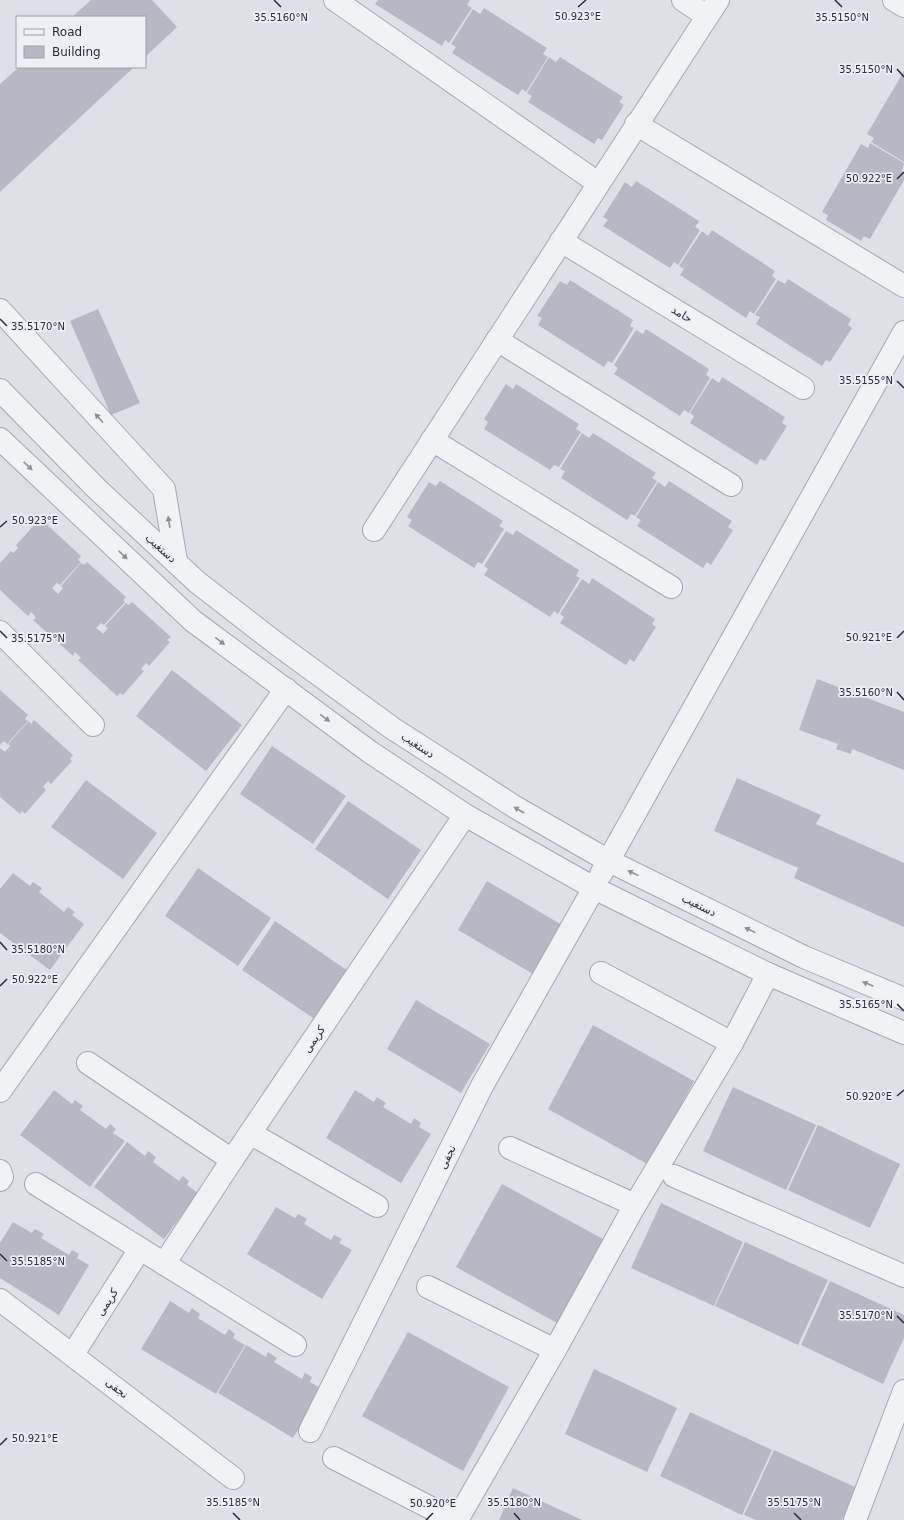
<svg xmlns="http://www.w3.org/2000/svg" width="904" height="1520" font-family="'DejaVu Sans','Noto Naskh Arabic',sans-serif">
<rect width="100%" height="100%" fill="#dee0e7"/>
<g fill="#b6b9c3">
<path d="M91 0H152L177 27 145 57V17H72Z"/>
<path d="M378 0H470L467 5 472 8 449 43 445 40 442 46 375 4Z"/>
<path d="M484 8 547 48 543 54 548 57 526 92 522 89 518 95 452 53 456 47 451 44 473 9 480 14Z"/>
<path d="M549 57 556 62 560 57 623 97 619 102 624 105 602 140 598 138 594 144 528 102 532 96 527 93Z"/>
<path d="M19 67H134L0 192V84Z"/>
<path d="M904 71V162L871 142 874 138 867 134Z"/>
<path d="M870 143 904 163 902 172 904 173V180L870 239 864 236 861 241 826 220 828 215 822 212 861 144 868 148Z"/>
<path d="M636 181 699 221 695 227 700 230 678 265 674 262 670 268 603 226 608 220 603 217 625 182 632 187Z"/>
<path d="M712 230 775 271 772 276 776 279 754 314 750 311 746 318 680 275 684 269 679 266 702 231 708 236Z"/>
<path d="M788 279 851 319 848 325 852 328 830 362 826 360 822 366 756 324 760 317 755 315 778 280 785 284Z"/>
<path d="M570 280 633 320 630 326 634 328 612 363 608 361 604 367 538 325 542 318 537 316 560 281 567 285Z"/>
<path d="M98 309 140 403 111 415 70 321Z"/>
<path d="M646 329 709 369 706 375 710 378 689 413 684 410 680 416 614 374 618 368 614 365 636 330 643 334Z"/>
<path d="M722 377 785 417 782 423 787 426 765 461 760 459 757 465 690 423 694 416 690 413 712 378 719 383Z"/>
<path d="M506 384 513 389 516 384 579 424 576 429 581 432 559 467 554 465 550 470 484 429 488 422 484 419Z"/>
<path d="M582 433 589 438 593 433 656 473 652 478 657 481 635 516 631 514 627 520 561 478 565 471 560 469Z"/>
<path d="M440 481 503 521 499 526 504 529 482 564 478 562 474 568 408 526 412 520 407 517 429 482 436 486Z"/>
<path d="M669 481 732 521 728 527 733 530 711 565 707 562 703 568 637 526 641 520 636 517 658 482 665 487Z"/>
<path d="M43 521 81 556 78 560 81 562 60 585 57 583 52 588 58 594 63 588 61 586 81 563 84 565 87 562 126 597 123 600 125 602 104 625 101 623 96 628 100 631 103 634 108 628 105 626 126 603 129 605 132 602 171 637 167 640 170 642 149 666 146 663 141 669 144 671 123 695 120 693 117 696 78 660 81 658 78 655 84 648 78 655 75 652 73 656 33 620 36 618 34 615 31 612 28 616 0 590V563L11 551 13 553 18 548 16 545 37 522 40 525Z"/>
<path d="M516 530 579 570 576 576 580 578 558 614 554 611 550 617 484 575 488 569 484 566 506 531 513 535Z"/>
<path d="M592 578 655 619 652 624 656 627 634 662 630 659 626 665 560 623 564 617 560 614 582 579 589 584Z"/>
<path d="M172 670 242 725 206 771 136 716Z"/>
<path d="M817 679 904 712V770L852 749 851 754 836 749 838 744 799 730Z"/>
<path d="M0 690 28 715 25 719 28 721 7 744 4 741 0 745Z"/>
<path d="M34 720 73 755 70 759 72 761 51 784 48 781 43 787 46 790 25 814 22 811 20 814 0 797V748L5 752 10 746 8 744 29 721 31 724Z"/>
<path d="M272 746 346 796 313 844 240 794Z"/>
<path d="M737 778 821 815 816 824 904 863V927L794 878 798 868 714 831Z"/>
<path d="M86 780 157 833 123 879 51 827Z"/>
<path d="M348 801 421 850 388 899 315 849Z"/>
<path d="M198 868 271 918 238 966 165 916Z"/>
<path d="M13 873 30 886 33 882 42 888 39 892 64 912 68 907 75 912 72 915 84 924 50 970 0 933V889Z"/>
<path d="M487 881 562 925 533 974 458 930Z"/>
<path d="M275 921 348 971 316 1020 242 970Z"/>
<path d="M416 1000 490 1044 461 1093 387 1049Z"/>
<path d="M593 1025 694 1081 649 1165 548 1109Z"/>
<path d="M733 1087 816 1125 786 1190 703 1151Z"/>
<path d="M54 1090 72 1104 75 1100 83 1106 80 1110 106 1129 110 1124 116 1129 113 1133 125 1141 90 1187 20 1135Z"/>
<path d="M355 1090 374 1102 377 1097 386 1103 383 1107 411 1124 414 1118 421 1123 419 1127 431 1134 401 1183 326 1138Z"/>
<path d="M818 1125 900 1164 870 1228 788 1190Z"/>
<path d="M127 1142 145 1156 148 1151 156 1157 153 1162 179 1181 183 1176 189 1181 187 1185 198 1193 164 1239 94 1187Z"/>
<path d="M502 1184 603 1239 557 1323 456 1267Z"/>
<path d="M661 1203 743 1242 714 1306 631 1268Z"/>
<path d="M276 1207 295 1218 298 1214 307 1219 304 1224 331 1240 334 1235 342 1239 339 1243 352 1250 322 1299 247 1254Z"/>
<path d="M13 1222 32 1233 35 1229 44 1234 41 1238 69 1255 72 1250 79 1254 77 1258 89 1265 59 1315 0 1278V1243Z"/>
<path d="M745 1242 828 1280 798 1345 715 1306Z"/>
<path d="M830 1281 904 1315V1338L883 1384 801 1345Z"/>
<path d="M170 1301 189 1313 192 1308 200 1314 198 1318 225 1335 229 1329 235 1334 233 1338 245 1345 216 1394 141 1349Z"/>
<path d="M408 1332 509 1387 463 1471 362 1416Z"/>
<path d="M246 1345 266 1357 268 1352 277 1358 274 1362 302 1379 305 1373 312 1377 310 1382 322 1389 293 1438 218 1393Z"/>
<path d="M594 1369 677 1408 647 1472 565 1434Z"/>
<path d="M690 1412 772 1450 742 1515 660 1476Z"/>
<path d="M774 1450 857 1488 842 1520H756L744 1515Z"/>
<path d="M513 1488 582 1520H499Z"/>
</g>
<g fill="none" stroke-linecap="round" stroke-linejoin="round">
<g stroke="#a4a7b1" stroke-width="24">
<g id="minor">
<path d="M335 0 598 183"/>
<path d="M683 0 707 16"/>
<path d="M894 0 904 6"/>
<path d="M636 124 904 286"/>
<path d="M561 241 803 388"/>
<path d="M0 310 164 489 176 561"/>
<path d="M497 340 731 485"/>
<path d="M432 440 671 587"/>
<path d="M374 530 718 0"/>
<path d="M0 632 93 725"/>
<path d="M601 973 732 1043"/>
<path d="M88 1063 232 1160"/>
<path d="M0 1091 286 689"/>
<path d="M250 1133 377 1206"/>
<path d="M510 1148 635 1205"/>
<path d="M0 1171 2 1177 0 1180"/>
<path d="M674 1176 904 1276"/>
<path d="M36 1184 295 1345"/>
<path d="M164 1264 232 1160 465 815"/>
<path d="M428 1287 555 1350"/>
<path d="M0 1300 233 1478"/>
<path d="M73 1354 140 1249"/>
<path d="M310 1431 482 1086 594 888"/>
<path d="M334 1458 454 1520"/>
<path d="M457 1520 555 1350 635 1205 732 1043 768 974"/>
<path d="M855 1520 904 1391"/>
</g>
</g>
<g stroke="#a4a7b1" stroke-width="24">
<g id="tertiary">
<path d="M0 390 97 489 197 582 277 644 392 728 515 807 607 860 804 957 904 999"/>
<path d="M0 439 193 621 370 752 465 815 594 888 768 974 904 1033"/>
<path d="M601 874 904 332"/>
</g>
</g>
<use href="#minor" stroke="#f1f2f5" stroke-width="22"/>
<use href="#tertiary" stroke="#f1f2f5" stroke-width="22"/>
</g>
<defs><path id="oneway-solid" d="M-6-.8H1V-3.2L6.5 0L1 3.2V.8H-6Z"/></defs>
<g fill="#8c9099">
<use href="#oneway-solid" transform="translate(99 418) rotate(-132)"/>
<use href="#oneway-solid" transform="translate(28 466) rotate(43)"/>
<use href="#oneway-solid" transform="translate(169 522) rotate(-99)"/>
<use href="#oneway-solid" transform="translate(123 555) rotate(43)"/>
<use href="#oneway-solid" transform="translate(220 641) rotate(37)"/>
<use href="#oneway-solid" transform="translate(325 718) rotate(36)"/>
<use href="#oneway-solid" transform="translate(519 810) rotate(-150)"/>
<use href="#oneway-solid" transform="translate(633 873) rotate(-154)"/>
<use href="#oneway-solid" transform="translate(750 930) rotate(-154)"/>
<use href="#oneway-solid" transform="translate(868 984) rotate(-157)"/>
</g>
<path fill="none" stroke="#282d3d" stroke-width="1.5" d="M274 0 281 7M835 0 842 7M578 7 586 0M897 69 904 77M897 179 904 172M0 319 7 326M897 381 904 388M0 527 7 521M0 631 7 638M897 638 904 631M897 692 904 700M0 942 7 950M0 986 7 979M897 1004 904 1011M897 1096 904 1090M0 1254 7 1261M897 1316 904 1323M0 1445 7 1438M233 1513 240 1520M514 1513 520 1520M794 1513 801 1520M426 1520 433 1513"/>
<g text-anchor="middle" stroke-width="3.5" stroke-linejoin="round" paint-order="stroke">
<g font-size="11" fill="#282d3d" stroke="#edeff5">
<text transform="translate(682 314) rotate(31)" y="4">حامد</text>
<text transform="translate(161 548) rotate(42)" y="4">دستغیب</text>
<text transform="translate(418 745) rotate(33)" y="4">دستغیب</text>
<text transform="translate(699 905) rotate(26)" y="4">دستغیب</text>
<text transform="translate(314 1039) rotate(-56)" y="4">کریمی</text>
<text transform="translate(447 1157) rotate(-64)" y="4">نجفی</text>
<text transform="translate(107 1302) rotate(-57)" y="4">کریمی</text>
<text transform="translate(117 1388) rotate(38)" y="4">نجفی</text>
</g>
</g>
<g font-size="10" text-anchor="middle" fill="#282d3d" stroke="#edeff5" stroke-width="3.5" stroke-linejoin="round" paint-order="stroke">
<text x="578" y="20">50.923°E</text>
<text x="281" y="21">35.5160°N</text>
<text x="842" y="21">35.5150°N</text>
<text x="866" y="73">35.5150°N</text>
<text x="869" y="182">50.922°E</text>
<text x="38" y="330">35.5170°N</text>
<text x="866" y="384">35.5155°N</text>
<text x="35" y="524">50.923°E</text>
<text x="869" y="641">50.921°E</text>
<text x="38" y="642">35.5175°N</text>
<text x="866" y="696">35.5160°N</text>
<text x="38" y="953">35.5180°N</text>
<text x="35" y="983">50.922°E</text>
<text x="866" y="1008">35.5165°N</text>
<text x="869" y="1100">50.920°E</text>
<text x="38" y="1265">35.5185°N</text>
<text x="866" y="1319">35.5170°N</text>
<text x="35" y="1442">50.921°E</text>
<text x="233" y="1506">35.5185°N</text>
<text x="514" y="1506">35.5180°N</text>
<text x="794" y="1506">35.5175°N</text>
<text x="433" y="1507">50.920°E</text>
</g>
<rect x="16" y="16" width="130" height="52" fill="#edeff5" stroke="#9ea1ab"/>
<rect x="24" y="29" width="20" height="6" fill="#f1f2f5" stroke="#9ea1ab"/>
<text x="52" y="36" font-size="12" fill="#282d3d">Road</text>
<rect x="24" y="46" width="20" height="12" fill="#b6b9c3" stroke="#9ea1ab"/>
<text x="52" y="56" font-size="12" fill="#282d3d">Building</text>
</svg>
